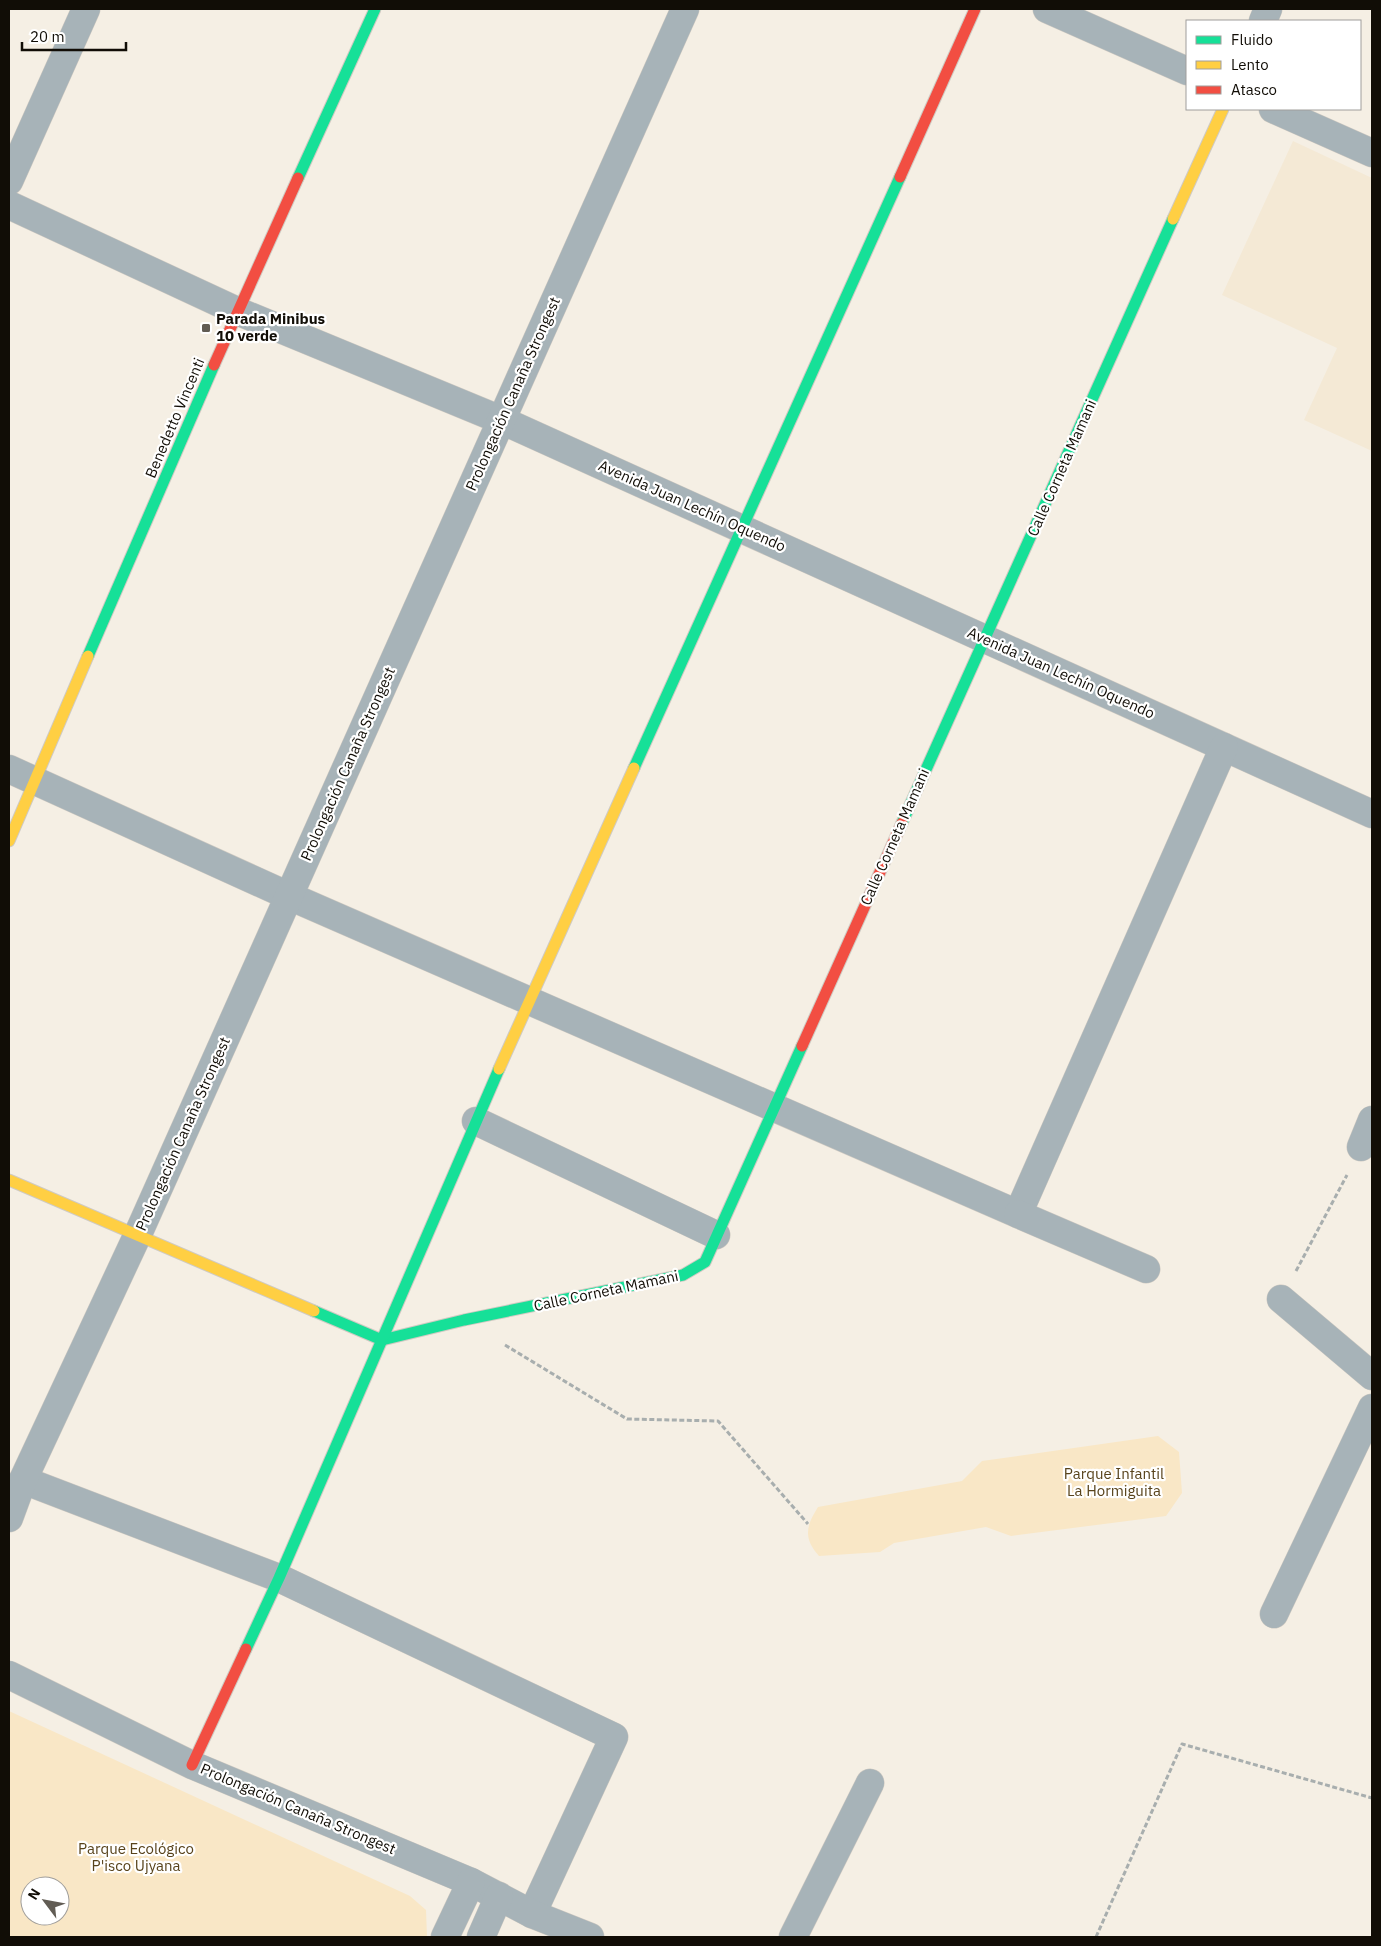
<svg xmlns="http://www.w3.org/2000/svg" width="1381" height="1946" font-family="'IBM Plex Sans',sans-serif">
<rect width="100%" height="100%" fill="#f5efe4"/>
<path fill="#f4e9d5" d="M1293 141 1372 178V451L1304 420 1337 348 1222 295Z"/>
<g fill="#f9e7c6" fill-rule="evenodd">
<path d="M1158 1436 1179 1452 1182 1493 1166 1516 1011 1536 986 1527 894 1543 880 1552 819 1556C803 1538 806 1526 818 1507L962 1481 982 1461Z"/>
<path d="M9 1711 410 1896 426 1910 427 1937H9ZM30 1886H60V1916H30Z"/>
</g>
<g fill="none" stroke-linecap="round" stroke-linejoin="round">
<g stroke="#cfcac2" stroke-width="29">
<g id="street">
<path d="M1047 9 1187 71"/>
<path d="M1263 21 1268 9"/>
<path d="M1273 109 1372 153"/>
<path d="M9 181 86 9"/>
<path d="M9 205 237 311 501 420 1372 814"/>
<path d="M9 769 289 896 1018 1214 1224 747"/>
<path d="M476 1121 716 1235"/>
<path d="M1361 1147 1372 1120"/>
<path d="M1018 1214 1146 1269"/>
<path d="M1281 1299 1372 1376"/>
<path d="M23 1480 279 1578 614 1737 532 1914"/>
<path d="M9 1518 23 1480 138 1234 685 9"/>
<path d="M1274 1614 1372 1408"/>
<path d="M9 1675 192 1765 471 1882 532 1914 590 1937"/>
<path d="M445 1937 471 1882"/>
<path d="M481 1937 499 1896"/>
<path d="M793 1937 870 1783"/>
</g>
</g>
<g stroke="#cfcac2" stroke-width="13">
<g id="fast">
<path d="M298 178 375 9"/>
<path d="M88 656 214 365"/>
<path d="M634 768 900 177"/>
<path d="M902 823 1173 219"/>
<path d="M314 1311 382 1340 464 1320 683 1275 705 1262 802 1046"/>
<path d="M246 1649 279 1578 499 1069"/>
</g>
</g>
<g stroke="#cfcac2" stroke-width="13">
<g id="slow">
<path d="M1173 219 1223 109"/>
<path d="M9 841 88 656"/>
<path d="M499 1069 634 768"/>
<path d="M9 1180 314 1311"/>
</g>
</g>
<g stroke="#cfcac2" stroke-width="13">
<g id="jam">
<path d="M900 177 975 9"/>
<path d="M214 365 298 178"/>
<path d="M802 1046 902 823"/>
<path d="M192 1765 246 1649"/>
</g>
</g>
<g stroke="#a8aeae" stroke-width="3" stroke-dasharray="5 2.5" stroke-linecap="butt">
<path d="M1296 1271 1347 1175"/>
<path d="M505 1345 627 1419 718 1421 808 1524"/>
<path d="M1096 1937 1182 1744 1372 1798"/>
</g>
<use href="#street" stroke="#a7b3b8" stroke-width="28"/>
<use href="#fast" stroke="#16e098" stroke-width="11"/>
<use href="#slow" stroke="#ffcf43" stroke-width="11"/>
<use href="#jam" stroke="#f24e42" stroke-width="11"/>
</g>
<rect fill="#615c54" stroke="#fff" stroke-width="2" x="201" y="323" width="10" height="10" rx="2.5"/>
<g text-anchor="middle" stroke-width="4.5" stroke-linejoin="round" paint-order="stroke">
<g font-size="15" font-weight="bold" fill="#110d06" stroke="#fff" text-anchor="start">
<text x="216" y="324">Parada Minibus<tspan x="216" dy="17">10 verde</tspan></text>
</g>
<g font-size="15" fill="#110d06" stroke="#fff">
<text transform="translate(513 394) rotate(-66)" y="5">Prolongación Canaña Strongest</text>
<text transform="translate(175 418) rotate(-67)" y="5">Benedetto Vincenti</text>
<text transform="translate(1062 468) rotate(-66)" y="5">Calle Corneta Mamani</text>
<text transform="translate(692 506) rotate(24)" y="5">Avenida Juan Lechín Oquendo</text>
<text transform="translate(1061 673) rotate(24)" y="5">Avenida Juan Lechín Oquendo</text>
<text transform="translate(348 764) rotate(-66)" y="5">Prolongación Canaña Strongest</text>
<text transform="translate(895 837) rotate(-66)" y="5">Calle Corneta Mamani</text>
<text transform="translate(183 1134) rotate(-66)" y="5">Prolongación Canaña Strongest</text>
<text transform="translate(606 1291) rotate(-12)" y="5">Calle Corneta Mamani</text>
<text transform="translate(298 1809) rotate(23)" y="5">Prolongación Canaña Strongest</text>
</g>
<g font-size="15" fill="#58431b" stroke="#fff">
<text x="1114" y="1479">Parque Infantil<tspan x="1114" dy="17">La Hormiguita</tspan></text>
<text x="136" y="1854">Parque Ecológico<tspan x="136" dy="17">P'isco Ujyana</tspan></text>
</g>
</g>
<rect width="1381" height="1946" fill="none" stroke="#110d06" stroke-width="20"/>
<rect x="1186" y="20" width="175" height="90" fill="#ffffff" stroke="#a09e9b"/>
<rect x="1196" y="36" width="25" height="8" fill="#16e098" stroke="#a09e9b"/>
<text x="1231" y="45" font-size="15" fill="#110d06">Fluido</text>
<rect x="1196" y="61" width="25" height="8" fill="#ffcf43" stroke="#a09e9b"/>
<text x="1231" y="70" font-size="15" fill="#110d06">Lento</text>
<rect x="1196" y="86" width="25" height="8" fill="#f24e42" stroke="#a09e9b"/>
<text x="1231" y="95" font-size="15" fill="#110d06">Atasco</text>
<g transform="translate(45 1901) rotate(302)"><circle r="24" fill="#ffffff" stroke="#a09e9b"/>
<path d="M0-4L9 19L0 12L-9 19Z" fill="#615c54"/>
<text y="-8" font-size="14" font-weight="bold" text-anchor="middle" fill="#110d06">N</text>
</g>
<path d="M22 42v8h104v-8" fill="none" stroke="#110d06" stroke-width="2.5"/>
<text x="30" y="42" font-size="15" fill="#110d06" stroke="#ffffff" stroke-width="4" paint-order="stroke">20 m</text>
</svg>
